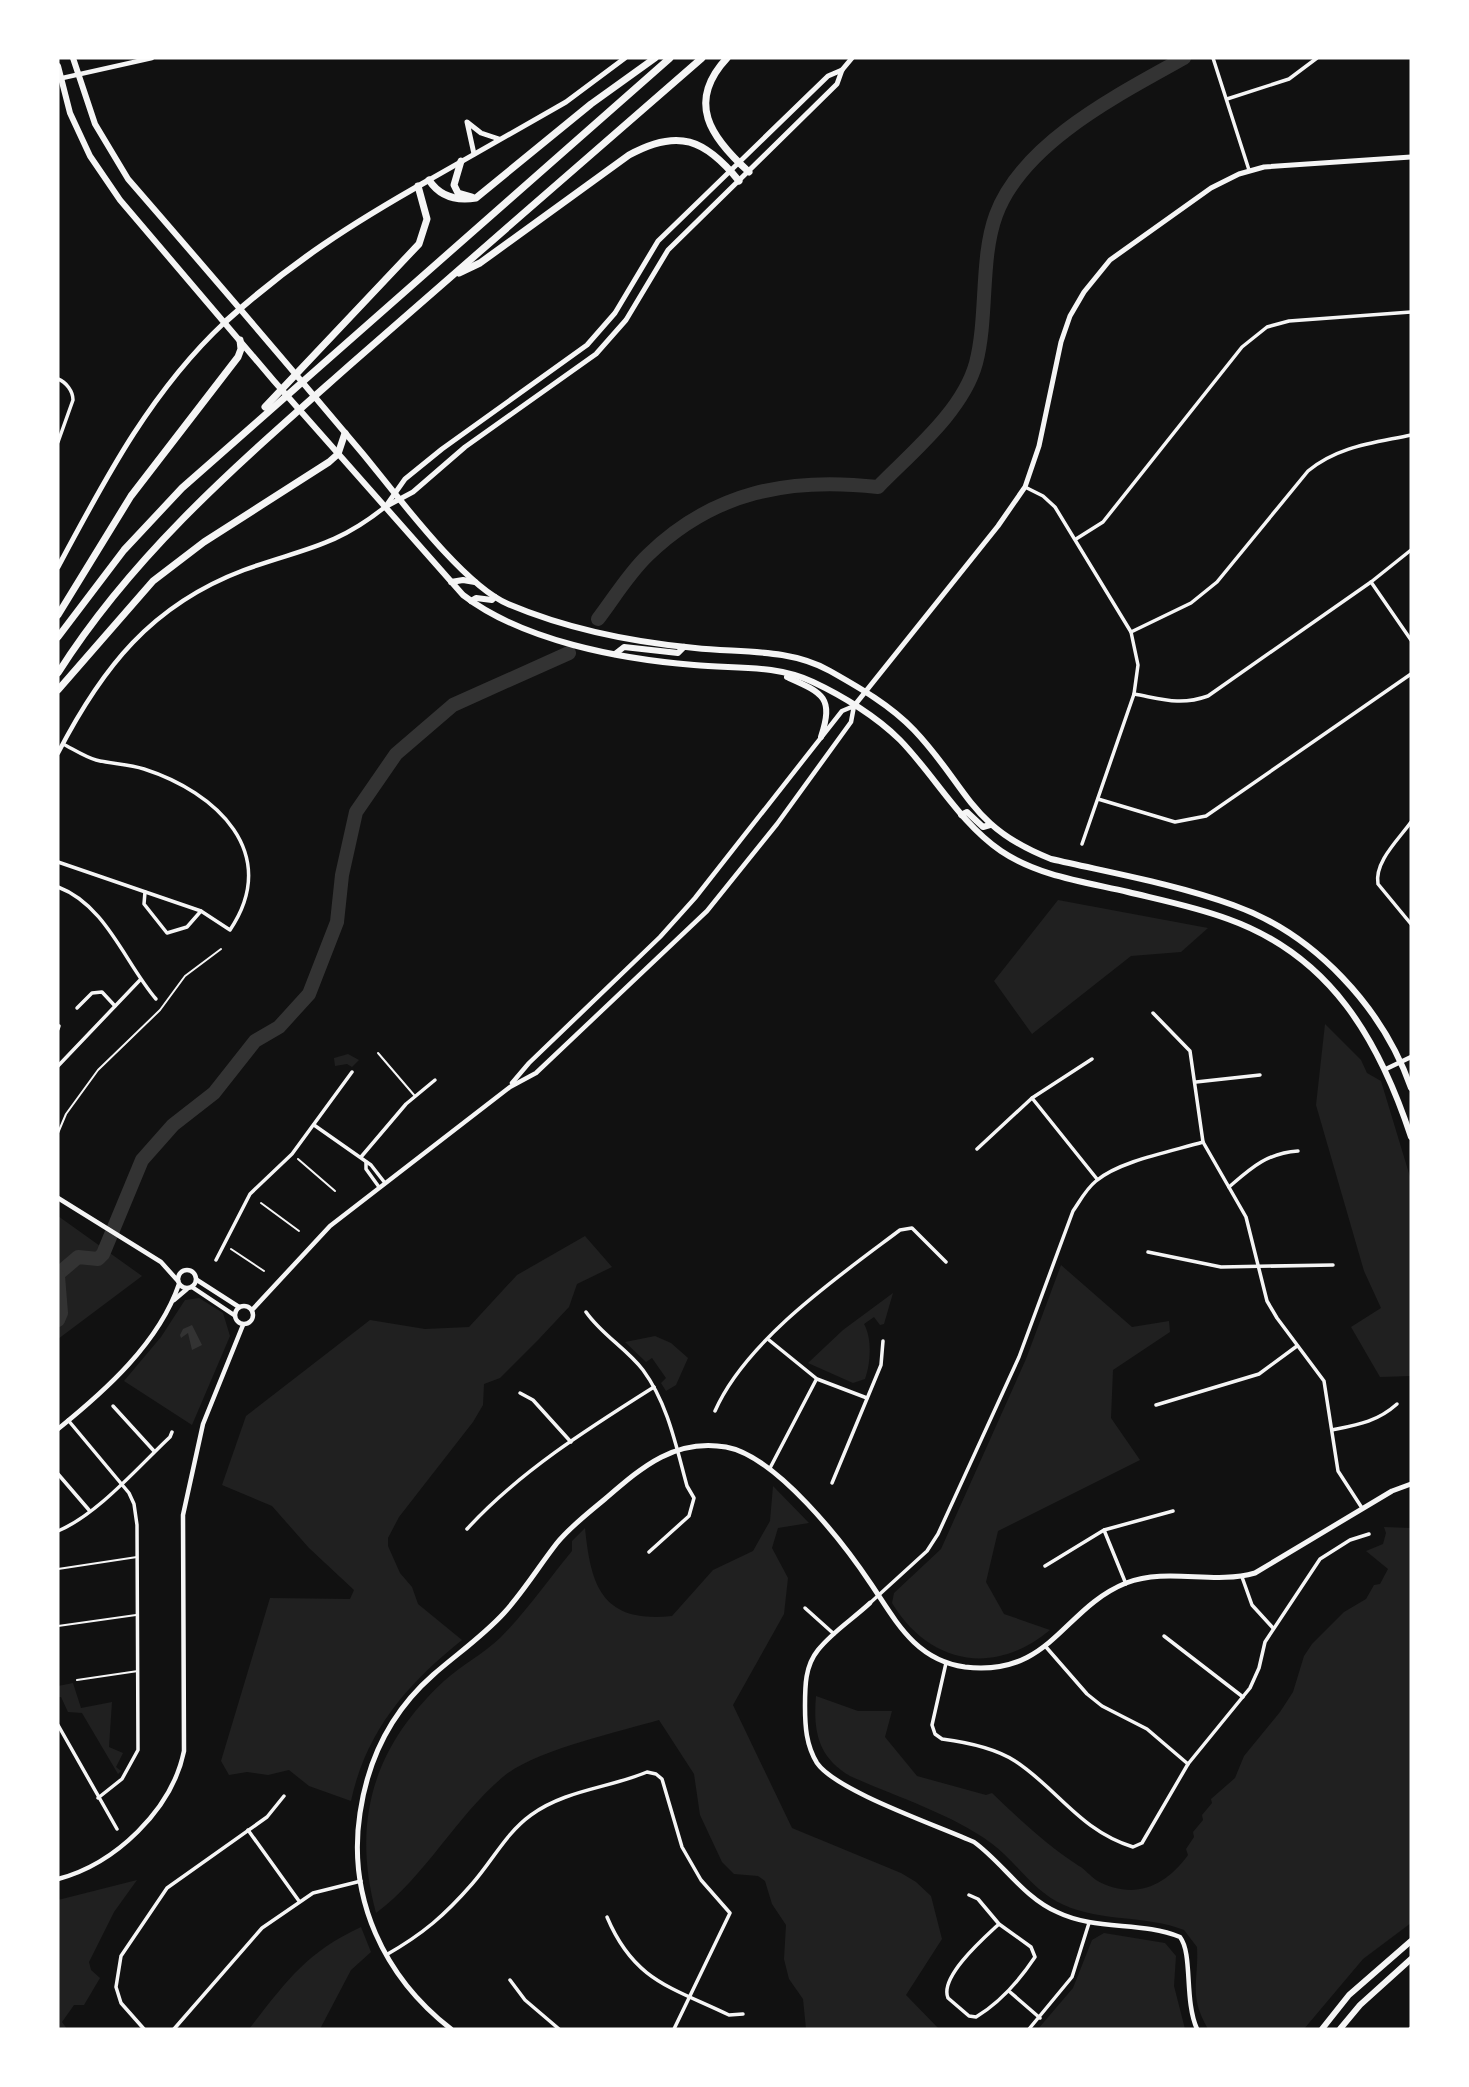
<svg xmlns="http://www.w3.org/2000/svg" width="1469" height="2087" font-family="Raleway,sans-serif">
<rect width="100%" height="100%" fill="#111"/>
<g fill="#202020">
<path d="M1058 900 1208 928 1181 952 1131 956 1032 1034 994 981Z"/>
<path d="M1325 1024 1361 1060 1367 1073 1381 1081 1411 1180V1376L1380 1377 1351 1327 1381 1308 1364 1271 1316 1105Z"/>
<path d="M348 1054 359 1060 352 1067 347 1064 335 1066 334 1058Z"/>
<path d="M58 1216 142 1276 58 1339Z"/>
<path d="M585 1236 612 1267 577 1284 569 1307 538 1340 500 1378 484 1384 483 1405 473 1422 399 1517 388 1538V1546L400 1573 412 1587 418 1604 462 1640C407 1684 366 1731 351 1801L309 1786 289 1770 268 1775 247 1772 229 1775 221 1761 270 1598 350 1599 354 1590 309 1548 272 1506 222 1485 246 1416 370 1320 425 1329 469 1327 517 1275Z"/>
<path d="M1061 1265 1132 1327 1169 1321 1170 1332 1113 1370 1111 1418 1140 1460 998 1531 986 1582 1004 1614 1050 1630C994 1677 929 1664 892 1603L894 1593 941 1549 1026 1359Z"/>
<path d="M893 1293 884 1324 880 1325 874 1317 864 1324C872 1338 871 1363 865 1379L853 1383 808 1363 843 1330Z"/>
<path d="M199 1298 223 1313 230 1336 192 1425 124 1381 161 1337 185 1300Z"/>
<path d="M655 1336 671 1343 688 1358 676 1385 666 1391 661 1383 666 1378 652 1358 646 1362 625 1342Z"/>
<path d="M773 1486 809 1523 778 1528 772 1548 788 1578 784 1614 733 1705 792 1828 901 1873 916 1882 931 1896 942 1939 906 1995 939 2029H806L803 1999 789 1979 784 1959 786 1925 772 1904 765 1881 758 1876 734 1874 722 1862 700 1815 694 1774 659 1720C618 1732 536 1750 504 1776 456 1816 426 1876 376 1913 351 1820 374 1746 444 1681 462 1665 483 1654 500 1638 526 1612 548 1580 572 1551V1541L585 1528C591 1588 603 1623 672 1616L713 1570 753 1551 770 1521Z"/>
<path d="M1384 1527 1411 1528V1923L1363 1959 1304 2029H1208C1188 1995 1199 1981 1197 1947L1184 1930C1146 1915 1101 1922 1064 1905 1033 1892 1017 1862 991 1843 952 1814 894 1796 850 1776 818 1757 813 1731 816 1696L858 1711H892L885 1737 917 1776 986 1795 992 1793C1020 1820 1047 1845 1079 1866 1085 1869 1090 1876 1096 1880 1133 1901 1165 1887 1188 1855L1186 1849 1194 1837 1193 1832 1203 1820 1202 1815 1212 1803 1211 1799 1235 1778 1244 1756 1280 1712 1293 1692 1304 1656 1312 1644 1344 1612 1366 1599 1374 1585 1380 1584 1388 1569 1366 1551 1383 1544 1386 1533Z"/>
<path d="M73 1683 81 1708 112 1702 109 1747 123 1753 116 1767 121 1771 118 1774 82 1713 68 1712 61 1697H58V1686Z"/>
<path d="M137 1880 114 1912 89 1962 91 1970 100 1978 84 2005H74L62 2022 67 2029H58V1900Z"/>
<path d="M361 1927 371 1952 351 1970 320 2029H249C286 1982 305 1953 361 1927Z"/>
<path d="M1104 1933 1165 1943 1176 1956 1174 1986 1185 2029H1038L1073 1988 1092 1940Z"/>
</g>
<path fill="#333" d="M192 1325 202 1345 192 1350 188 1333 181 1338 180 1335 183 1329Z"/>
<g fill="none" stroke-linecap="round" stroke-linejoin="round">
<g stroke="#333" stroke-width="14">
<path d="M598 619C614 598 629 573 648 555 714 491 790 477 878 487 912 452 963 411 976 363 988 317 980 258 996 215 1023 142 1120 94 1184 58"/>
<path d="M58 1274 78 1257 98 1259 103 1254 142 1160 173 1125 214 1093 255 1041 279 1027 309 994 337 922 342 875 356 812 396 754 453 705 569 653"/>
<path d="M58 1276 61 1313 58 1320"/>
</g>
<g stroke="#f5f5f5" stroke-width="2">
<path d="M378 1053 414 1095"/>
<path d="M58 1133 66 1114 98 1070 160 1010 185 976 221 949"/>
<path d="M298 1159 335 1191"/>
<path d="M261 1203 299 1231"/>
<path d="M231 1249 264 1271"/>
<path d="M58 1569 137 1557"/>
<path d="M58 1626 136 1615"/>
<path d="M77 1680 138 1671"/>
</g>
<g stroke="#f5f5f5" stroke-width="3.5">
<path d="M1213 58 1249 170"/>
<path d="M1227 99 1289 79 1317 58"/>
<path d="M58 379C66 382 73 391 73 400L58 442"/>
<path d="M1025 487 1043 496 1055 507 1131 632 1138 665 1134 694 1082 844"/>
<path d="M1076 539 1103 522 1242 347 1267 327 1289 321 1411 312"/>
<path d="M1371 582 1411 640"/>
<path d="M1131 632 1191 603 1217 582 1308 471C1338 446 1374 443 1411 435"/>
<path d="M1134 694C1162 699 1180 706 1208 696L1371 582 1411 550"/>
<path d="M1098 799 1175 822 1206 816 1411 674"/>
<path d="M1411 822C1399 839 1374 862 1378 884L1411 924"/>
<path d="M58 862 201 911 230 930C282 853 216 792 144 769 128 764 112 764 96 760 85 757 73 749 63 744"/>
<path d="M58 887C106 905 125 963 156 999"/>
<path d="M145 892 144 904 167 933 187 927 201 911"/>
<path d="M77 1008 92 993 102 992 115 1006"/>
<path d="M1153 1013 1190 1051 1203 1142 1246 1217 1267 1301 1277 1318 1324 1381 1338 1471 1362 1508"/>
<path d="M58 1029 59 1026"/>
<path d="M58 1066 140 980"/>
<path d="M1196 1082 1260 1075"/>
<path d="M1032 1098 1097 1179"/>
<path d="M314 1125 371 1165 385 1183"/>
<path d="M977 1149 1032 1098 1092 1059"/>
<path d="M361 1157 406 1104 435 1080"/>
<path d="M366 1162V1169L379 1187"/>
<path d="M1229 1187C1251 1168 1267 1153 1298 1151"/>
<path d="M1148 1252 1221 1267 1333 1265"/>
<path d="M216 1260 250 1194 292 1154 352 1072"/>
<path d="M586 1312C602 1335 626 1348 643 1370 668 1404 676 1446 687 1486L694 1498 689 1516 649 1552"/>
<path d="M769 1340 817 1379 867 1398"/>
<path d="M520 1393 533 1400 571 1442"/>
<path d="M1156 1405 1259 1374 1297 1346"/>
<path d="M113 1406 154 1451"/>
<path d="M715 1411C746 1340 839 1276 900 1230L912 1228 946 1262"/>
<path d="M68 1420 129 1493 134 1504 137 1525 138 1750 122 1779 98 1798"/>
<path d="M1332 1430C1357 1425 1377 1422 1397 1404"/>
<path d="M770 1468 816 1380"/>
<path d="M58 1474 89 1510"/>
<path d="M832 1483 881 1365 883 1341"/>
<path d="M467 1529C519 1472 589 1428 654 1387"/>
<path d="M1104 1530 1126 1584"/>
<path d="M58 1531C98 1514 138 1467 170 1437L172 1432"/>
<path d="M1045 1566 1104 1530 1173 1511"/>
<path d="M1242 1577 1252 1605 1273 1628"/>
<path d="M870 1603 927 1551 938 1534 1019 1357 1073 1211C1080 1201 1086 1189 1096 1181 1119 1161 1173 1151 1203 1142"/>
<path d="M805 1608 834 1634"/>
<path d="M1164 1636 1243 1697"/>
<path d="M1046 1647 1087 1694 1102 1706 1147 1729 1188 1764"/>
<path d="M946 1663 932 1725 935 1734 942 1739C965 1742 995 1748 1015 1761 1058 1789 1079 1830 1133 1847L1142 1843 1188 1764 1250 1688 1259 1668 1265 1642 1320 1559 1350 1540 1369 1534"/>
<path d="M58 1725 117 1829"/>
<path d="M248 1830 299 1901"/>
<path d="M969 1895 978 1899 999 1924 1031 1947 1035 1957C1019 1981 1001 2002 976 2017L969 2016 948 1998C939 1977 985 1937 999 1924"/>
<path d="M607 1917C634 1981 671 1987 729 2015L743 2014"/>
<path d="M386 1955C423 1934 445 1915 472 1884 493 1860 506 1833 531 1815 565 1790 609 1788 647 1772L656 1774 662 1779 682 1847 701 1880 730 1913 674 2029"/>
<path d="M510 1980 525 2000 559 2029"/>
<path d="M1010 1992 1040 2018"/>
<path d="M144 2029 121 2003 116 1987 121 1956 167 1888 267 1817 284 1796"/>
<path d="M174 2029 262 1928 313 1893 361 1881"/>
<path d="M1029 2029 1072 1977 1089 1923"/>
<path d="M1410 2029 1411 2028"/>
</g>
<g stroke="#f5f5f5" stroke-width="4.5">
<path d="M58 79 152 58"/>
<path d="M58 753C102 668 151 605 244 570 301 549 334 548 385 507"/>
<path d="M1386 1069 1411 1057"/>
<path d="M512 1083 529 1063 660 937 695 898 842 711 854 706"/>
<path d="M58 1198 161 1262 178 1281"/>
<circle cx="187" cy="1279" r="9"/>
<path d="M197 1280 239 1307"/>
<path d="M192 1287 234 1315"/>
<path d="M174 1300 187 1289"/>
<circle cx="244" cy="1315" r="9"/>
<path d="M252 1310 330 1226 510 1087 536 1073 707 911 777 824 851 722 854 706"/>
<path d="M58 1429C105 1391 159 1343 179 1284"/>
<path d="M870 1603C853 1619 832 1632 818 1650 805 1666 805 1686 805 1706 805 1726 806 1745 817 1763 836 1791 939 1826 974 1842 1003 1863 1023 1897 1057 1912 1096 1931 1141 1921 1180 1937 1193 1954 1184 2000 1197 2029"/>
<path d="M58 1879C115 1864 172 1810 184 1751L183 1515 203 1424 243 1325"/>
</g>
<g stroke="#f5f5f5" stroke-width="5">
<path d="M474 154 467 122 481 133 499 139"/>
<path d="M429 180 566 102 625 58"/>
<path d="M386 506 405 479 442 449 587 345 615 313 658 241 828 76 842 70"/>
<path d="M385 507 413 492 465 447 596 354 626 320 668 250 837 84 842 70 852 58"/>
<path d="M58 567C105 479 151 391 225 322"/>
<path d="M854 706 998 526 1025 487 1039 446 1061 342 1070 316 1084 292 1110 260 1211 188 1239 174 1264 167 1411 157"/>
<path d="M451 2029C384 1977 347 1898 360 1813 368 1759 392 1711 433 1675 457 1654 483 1636 504 1613 524 1591 539 1566 557 1543 570 1527 588 1513 605 1499 641 1468 674 1438 726 1447 776 1456 843 1542 871 1584 896 1621 915 1660 965 1667 1051 1677 1062 1609 1126 1583 1168 1567 1213 1585 1255 1573L1392 1491 1411 1484"/>
</g>
<g stroke="#f5f5f5" stroke-width="6">
<path d="M73 58 95 124 128 179C207 270 285 361 363 454 396 494 463 585 508 604 567 629 632 642 695 648 741 653 789 648 830 671 860 688 890 705 914 730 968 787 969 827 1051 859 1112 873 1175 884 1233 905 1315 934 1383 1008 1411 1088"/>
<path d="M58 66 70 113 90 156 120 200 274 381 463 595C523 641 620 659 694 665 734 669 775 664 813 682 843 696 877 717 900 740 935 776 959 822 1001 851 1038 876 1085 882 1128 892 1161 900 1196 907 1228 919 1331 956 1379 1040 1411 1137"/>
<path d="M225 322C292 262 351 224 429 180"/>
<path d="M451 582 463 580 475 582"/>
<path d="M471 601 476 598 492 600 495 597"/>
<path d="M615 654 624 647 678 653 684 647"/>
<path d="M787 677C823 693 834 697 821 737"/>
<path d="M961 815 967 812 983 827 990 825"/>
<path d="M1322 2029 1349 1995 1411 1941"/>
<path d="M1340 2029 1360 2005 1411 1959"/>
</g>
<g stroke="#f5f5f5" stroke-width="7">
<path d="M727 58C686 102 710 137 749 172"/>
<path d="M461 161 454 185 458 193 472 197"/>
<path d="M429 180C440 197 457 201 476 198L591 104 655 58"/>
<path d="M459 273 480 263 629 155C678 128 705 139 739 181"/>
<path d="M265 407 419 244 427 219 418 186"/>
<path d="M58 615 131 496 238 357 241 349 240 340"/>
<path d="M58 637 124 550 182 488 670 58"/>
<path d="M58 673C136 550 244 459 351 364 468 261 585 160 702 58"/>
<path d="M58 690 153 581 204 542 329 462 338 454 345 433"/>
</g>
</g>
<rect width="1469" height="2087" fill="none" stroke="#ffffff" stroke-width="119"/>
</svg>
